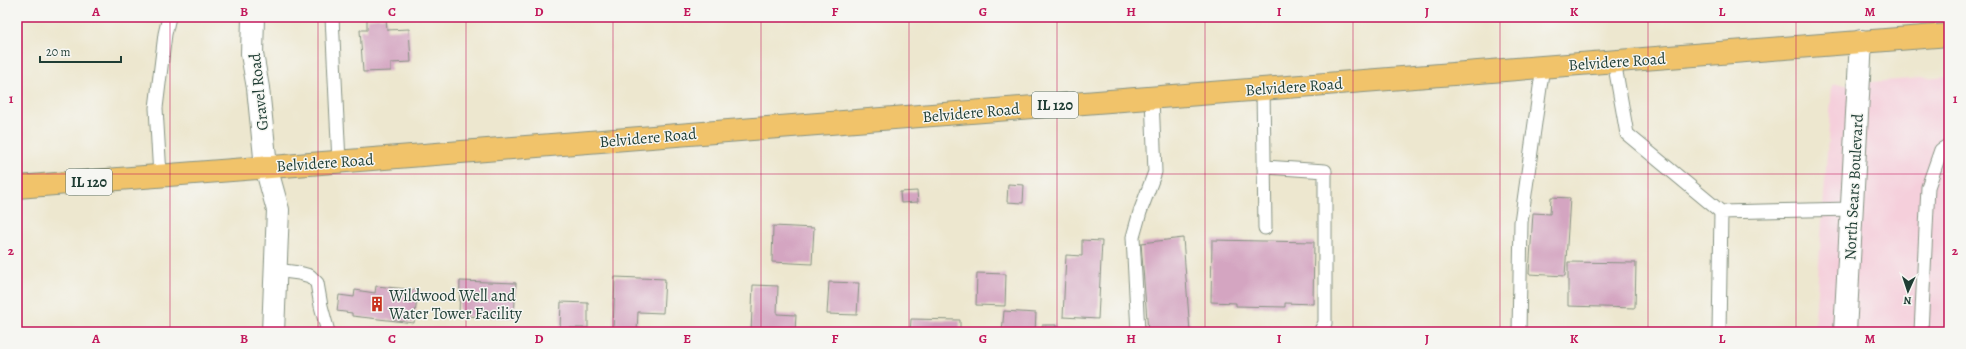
<svg xmlns="http://www.w3.org/2000/svg" width="1966" height="349" font-family="Alegreya,serif">
<rect width="100%" height="100%" fill="#f6f6f2"/>
<filter id="ink" filterUnits="userSpaceOnUse"><feTurbulence type="fractalNoise" baseFrequency=".025" numOctaves="2"/><feDisplacementMap in="SourceGraphic" scale="8" xChannelSelector="R" yChannelSelector="G"/><feConvolveMatrix kernelMatrix="1 2 1 2 8 2 1 2 1" color-interpolation-filters="sRGB"/></filter>
<filter id="wash" filterUnits="userSpaceOnUse"><feTurbulence type="fractalNoise" baseFrequency=".012" numOctaves="4" result="noise"/><feDisplacementMap in="SourceGraphic" scale="16" xChannelSelector="R" yChannelSelector="G"/><feGaussianBlur stdDeviation="0.9" result="paint"/><feColorMatrix in="noise" values="0 0 0 0 0 0 0 0 0 0 0 0 0 0 0 0 0 1.4 0 .05"/><feComposite in="paint" operator="in"/></filter>
<g filter="url(#wash)">
<rect width="100%" height="100%" fill="#ede7cf"/>
<path fill="#f5cfdb" d="M1949 76V332H1814L1832 85Z"/>
<g id="blocks">
<g fill="#d4a5c1">
<path d="M386 17 387 30 409 29 411 62 391 63V71L363 72 360 30H367V19Z"/>
<path d="M1008 184 1024 185 1023 203 1007 202Z"/>
<path d="M917 191 918 202 901 203 900 192Z"/>
<path d="M1551 197 1570 198 1565 276 1529 274 1533 213 1550 214Z"/>
<path d="M773 226 814 228 812 264 772 262Z"/>
<path d="M1183 238 1190 332H1148L1141 243Z"/>
<path d="M1082 240 1102 241 1098 319 1063 317 1066 255 1082 256Z"/>
<path d="M1212 240 1314 242 1313 304 1285 303V307L1236 306V303L1211 302Z"/>
<path d="M1568 262 1636 263 1635 308 1568 306Z"/>
<path d="M977 273 1006 274 1005 306 976 305Z"/>
<path d="M615 277 665 279 663 313 638 312 637 332H613Z"/>
<path d="M460 281 516 283 514 318 459 316Z"/>
<path d="M829 282 859 283 857 315 827 314Z"/>
<path d="M753 285 778 286 777 314 796 315 795 332H751Z"/>
<path d="M376 286 418 290 414 323 352 316V313L337 311 339 295 354 297 355 290 375 293Z"/>
<path d="M561 302 588 303V328H560Z"/>
<path d="M1004 311 1036 313 1035 332H1002Z"/>
<path d="M911 319 960 320V332H910Z"/>
<path d="M1042 325H1056V332H1041Z"/>
</g>
</g>
</g>
<g filter="url(#ink)">
<use href="#blocks" fill-opacity="0" stroke="#869282" stroke-width="1"/>
<g fill="none" stroke-linecap="round" stroke-linejoin="round">
<g stroke="#869282" stroke-width="15">
<g id="service">
<path d="M332 17 339 162"/>
<path d="M1614 61 1627 134 1721 212"/>
<path d="M1263 89 1265 228"/>
<path d="M1264 167 1325 171V323L1320 332"/>
<path d="M160 176 156 108 165 34 169 17"/>
<path d="M276 270 299 273 310 276 317 283 321 306 328 332"/>
<path d="M1138 332 1133 237 1140 212 1155 172 1152 98"/>
<path d="M1519 332 1521 222 1543 66"/>
<path d="M1719 332 1721 212 1852 209"/>
<path d="M1921 332 1928 187 1941 150 1949 145"/>
</g>
</g>
<g stroke="#869282" stroke-width="24">
<g id="minor">
<path d="M253 17 252 54 258 88 266 167 278 210 273 332"/>
<path d="M1845 332 1861 41"/>
</g>
</g>
<g stroke="#869282" stroke-width="24">
<path id="primary" d="M17 187 1949 35"/>
</g>
<use href="#service" stroke="#fff" stroke-width="13"/>
<use href="#minor" stroke="#fff" stroke-width="22"/>
<use href="#primary" stroke="#f1c36a" stroke-width="22"/>
</g>
</g>
<path fill="none" stroke="#c2185b" stroke-width="1" stroke-opacity="0.55" d="M170 17V332M318 17V332M466 17V332M613 17V332M761 17V332M909 17V332M1057 17V332M1205 17V332M1353 17V332M1500 17V332M1648 17V332M1796 17V332M17 174H1949"/>
<defs>
<g id="building-bare" transform="scale(1.2)"><path d="M-4-6H4V6H1V3H-1V6H-4ZM-2.5-4.3h1.7v1.8h-1.7ZM.8-4.3h1.7v1.8H.8ZM-2.5-1h1.7V.8h-1.7ZM.8-1h1.7V.8H.8Z" fill="#c8321e" stroke="#f6f6f2" stroke-width="2.5" paint-order="stroke"/></g>
</defs>
<g fill-rule="evenodd">
<use href="#building-bare" x="377" y="304"/>
</g>
<g text-anchor="middle" stroke-width="3" stroke-linejoin="round" paint-order="stroke">
<g fill="#f6f6f2" stroke="#60746d" stroke-width="1">
<rect x="1032" y="92" width="46" height="26" rx="3"/>
<rect x="66" y="169" width="46" height="26" rx="3"/>
</g>
<g font-size="15" font-weight="bold" fill="#1f3d34">
<text x="1055" y="110">IL 120</text>
<text x="89" y="187">IL 120</text>
</g>
<g font-size="16" fill="#1f3d34" stroke="#f6f6f2">
<text transform="translate(1617 61) rotate(-4)" y="6">Belvidere Road</text>
<text transform="translate(1294 86) rotate(-4)" y="6">Belvidere Road</text>
<text transform="translate(258 92) rotate(-96)" y="6">Gravel Road</text>
<text transform="translate(971 112) rotate(-5)" y="6">Belvidere Road</text>
<text transform="translate(648 137) rotate(-5)" y="6">Belvidere Road</text>
<text transform="translate(325 162) rotate(-4)" y="6">Belvidere Road</text>
<text transform="translate(1853 187) rotate(-87)" y="6">North Sears Boulevard</text>
</g>
<g font-size="16" fill="#1f3d34" stroke="#f6f6f2" text-anchor="start">
<text x="389" y="301">Wildwood Well and<tspan x="389" dy="18">Water Tower Facility</tspan></text>
</g>
</g>
<rect width="1966" height="349" fill="none" stroke="#f6f6f2" stroke-width="44"/>
<g transform="translate(1908 291) rotate(183)" stroke="#f6f6f2" stroke-width="3" paint-order="stroke">
<path d="M0-3L7 15L0 10L-7 15Z" fill="#1f3d34"/>
<text y="-6" font-size="11" font-weight="bold" text-anchor="middle" fill="#1f3d34">N</text>
</g>
<path d="M40 56v6h81v-6" fill="none" stroke="#1f3d34" stroke-width="2"/>
<text x="46" y="56" font-size="12" fill="#1f3d34" stroke="#f6f6f2" stroke-width="3" paint-order="stroke">20 m</text>
<rect x="22" y="22" width="1922" height="305" fill="none" stroke="#c2185b" stroke-width="1.5"/>
<g font-size="13" text-anchor="middle" font-weight="bold" fill="#c2185b">
<text x="96" y="16">A</text>
<text x="244" y="16">B</text>
<text x="392" y="16">C</text>
<text x="539" y="16">D</text>
<text x="687" y="16">E</text>
<text x="835" y="16">F</text>
<text x="983" y="16">G</text>
<text x="1131" y="16">H</text>
<text x="1279" y="16">I</text>
<text x="1427" y="16">J</text>
<text x="1574" y="16">K</text>
<text x="1722" y="16">L</text>
<text x="1870" y="16">M</text>
<text x="11" y="103">1</text>
<text x="1955" y="103">1</text>
<text x="11" y="255">2</text>
<text x="1955" y="255">2</text>
<text x="96" y="343">A</text>
<text x="244" y="343">B</text>
<text x="392" y="343">C</text>
<text x="539" y="343">D</text>
<text x="687" y="343">E</text>
<text x="835" y="343">F</text>
<text x="983" y="343">G</text>
<text x="1131" y="343">H</text>
<text x="1279" y="343">I</text>
<text x="1427" y="343">J</text>
<text x="1574" y="343">K</text>
<text x="1722" y="343">L</text>
<text x="1870" y="343">M</text>
</g>
</svg>
